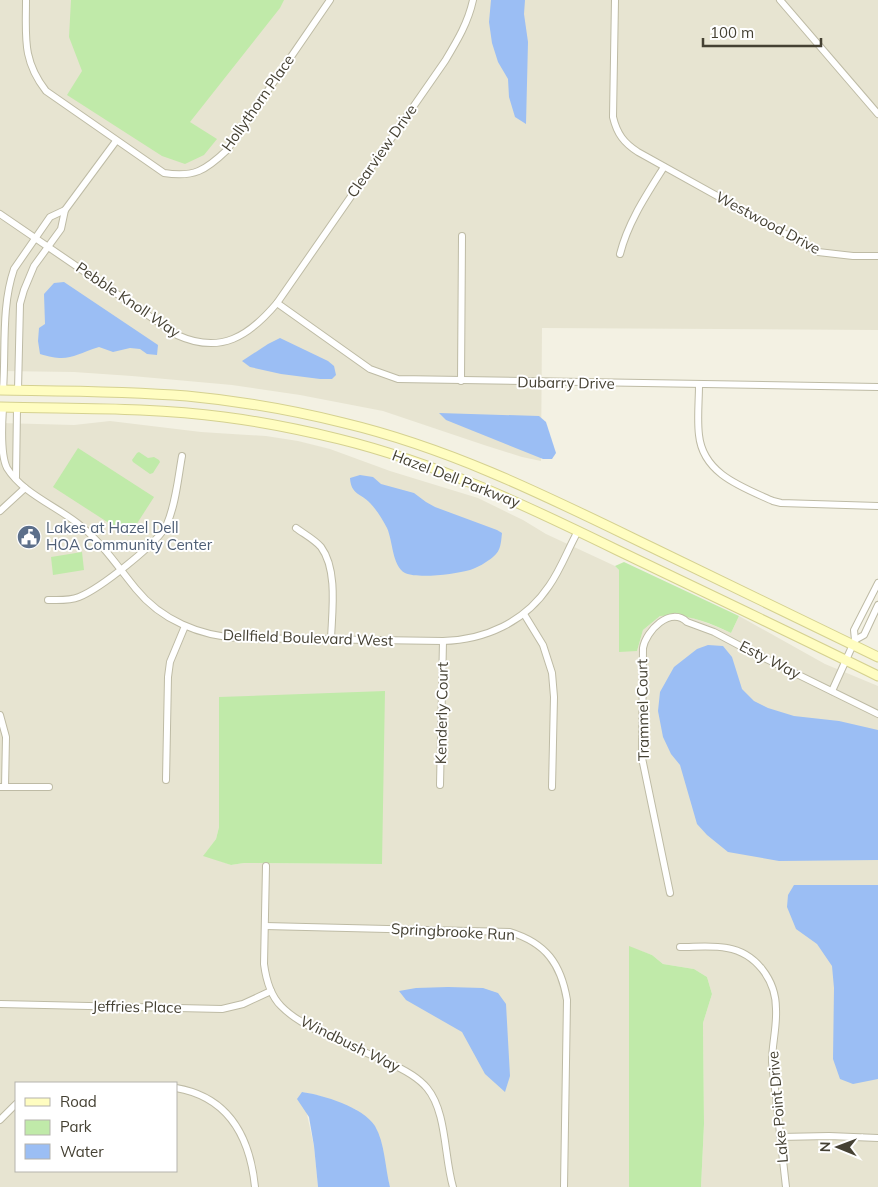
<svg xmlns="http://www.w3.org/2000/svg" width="878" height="1187" font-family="Mulish,sans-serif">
<rect width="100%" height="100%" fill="#f3f1e3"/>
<g fill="#e7e4d1" fill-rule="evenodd">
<path d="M0 0H878V330L542 328 541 461 522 457 484 445 383 411 300 395 232 385 132 376 74 372 0 371Z"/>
<path d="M110 421 201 432 266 436 298 441 330 449 390 471 478 498 523 520 546 534 615 566 619 570 637 651 643 630 660 616 685 615 715 626 731 633 739 616 825 664 878 686V1187H701L704 1124 703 1023 712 994 707 977 694 969 663 964 652 955 629 947V1187H390L386 1173 357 1110 317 1095 302 1092 314 1146 318 1187H0V423L74 425ZM219 698 382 864 244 863 231 865 204 855 216 839 219 827ZM16 1083H176V1171H16Z"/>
</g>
<g fill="#c0eaa9">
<path d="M71 0H284L280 8 190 122 217 139 204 155 185 164 162 156 67 95 82 71 69 37Z"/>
<path d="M78 448 154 497 129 536 53 487Z"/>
<path d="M139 452 148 458 154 457 159 460 160 462 153 473 150 474 133 462 132 460 137 453Z"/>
<path d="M82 552 84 570 53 575 51 557Z"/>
<path d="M624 562 739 616 731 633C708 622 686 613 660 616L643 630 637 651 619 652V570L615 566Z"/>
<path d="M385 691 382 864 244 863 231 865 203 856 216 839 219 827V697Z"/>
<path d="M629 946 652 955 663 964 694 969 707 977 712 994 703 1023 704 1124 701 1187H629Z"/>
</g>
<g fill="#9bbef4">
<path d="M491 0H525L524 14 528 42 526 124 515 117 509 97 508 79 498 62 492 43 489 22Z"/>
<path d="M64 282 158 345 157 355 147 354 140 349 130 348 113 352 99 347C73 355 69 363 40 354L38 341 39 328 45 324 44 294 54 283Z"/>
<path d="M280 338 328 361 334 366 336 375 332 379H320L281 374 250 367 242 361 268 344Z"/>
<path d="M439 413 539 416 546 422 556 453 552 459H543L446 420Z"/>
<path d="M360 475 373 477 381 484 414 493 426 502 435 507 497 530 502 533C501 542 501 551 493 557 487 562 477 568 470 570 455 574 419 579 405 573 392 566 393 541 387 528 383 520 376 509 370 503 361 493 351 495 350 478Z"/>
<path d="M708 645 723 646 732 657 742 689 754 701 768 708 794 716 839 721 878 730V860L779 861 728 852 707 835 697 824 680 765 671 754 663 737 658 711 660 692 674 667 697 649Z"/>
<path d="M794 885H878V1079L853 1084 840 1079 833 1059 834 988 832 966 817 944 796 929 787 907 788 895Z"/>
<path d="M448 987 483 988 498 993 506 1004 510 1076 505 1092 485 1074 462 1032 406 1000 399 991 416 988Z"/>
<path d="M302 1092C323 1095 363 1107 375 1126 385 1143 385 1168 390 1187H318L314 1146 309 1117 297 1099Z"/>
</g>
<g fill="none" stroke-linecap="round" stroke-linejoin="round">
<g stroke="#bebba5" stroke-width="8">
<g id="street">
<path d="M26 0C26 37 22 60 46 91L164 173C194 178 206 170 227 150L330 0"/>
<path d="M615 0 613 117C617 134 624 143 638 152L818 252 853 256H878"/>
<path d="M780 0 878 114"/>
<path d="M0 214 177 335C221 355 249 336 277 303L445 61C457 41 468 23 473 0"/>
<path d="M620 254C628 222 647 194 664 167"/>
<path d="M277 303 370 369 398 379 878 387"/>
<path d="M461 381 462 236"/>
<path d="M699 385C699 401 697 419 699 435 703 474 742 487 773 501L781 503 878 506"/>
<path d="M3 390C6 350 1 307 14 269L50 217 65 210"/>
<path d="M18 390 20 304 24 290 34 266 61 229 65 210 116 141"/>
<path d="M3 408C2 424 0 454 7 468 23 494 57 506 81 526 103 544 118 567 136 589 161 620 200 636 239 638L443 641C485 640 525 622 549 586 561 569 568 549 578 531"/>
<path d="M16 477 17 408"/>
<path d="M0 511 25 488"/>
<path d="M296 528C304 534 314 539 321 547 338 570 332 612 331 639"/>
<path d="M48 600C59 600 69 601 79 597 99 589 159 543 167 524 176 503 178 478 182 456"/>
<path d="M524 614 543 645 552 673 554 697 552 787"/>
<path d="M855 640 854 630 878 583"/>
<path d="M832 691 855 640 864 635 878 605"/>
<path d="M0 715 6 737 5 787"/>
<path d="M166 780 168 677 170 662 185 626"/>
<path d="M440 785 443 641"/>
<path d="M0 787H49"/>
<path d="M266 866 264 964C266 979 270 995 281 1006 304 1030 358 1048 389 1063 403 1069 417 1076 427 1088 447 1112 444 1157 453 1187"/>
<path d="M670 893 642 758 643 648C646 631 670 606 687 622L714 632 746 649 878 714"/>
<path d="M265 926 510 932C546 943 561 964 567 1000L564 1187"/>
<path d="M680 947C695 947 712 945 727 948 756 953 776 980 776 1009 777 1027 772 1044 772 1062L786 1187"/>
<path d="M0 1004 222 1009 243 1004 271 991"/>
<path d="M176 1088C229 1097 250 1138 255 1187"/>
<path d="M0 1120 16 1104"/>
<path d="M780 1137 829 1136 878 1138"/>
</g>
</g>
<g stroke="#d5d190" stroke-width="11">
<g id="secondary">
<path d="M0 390C62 391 125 391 187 396 240 401 292 410 344 423 453 449 550 498 651 547 726 584 802 620 878 657"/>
<path d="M0 407C75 409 150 407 224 417 263 422 302 430 339 439 437 463 527 506 617 550 704 592 791 633 878 676"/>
</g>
</g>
<use href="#street" stroke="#fff" stroke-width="6"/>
<use href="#secondary" stroke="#fffdc1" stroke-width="9"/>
</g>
<defs>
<g id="civic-disc" transform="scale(1.25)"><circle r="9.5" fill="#5c6f8a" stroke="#fff"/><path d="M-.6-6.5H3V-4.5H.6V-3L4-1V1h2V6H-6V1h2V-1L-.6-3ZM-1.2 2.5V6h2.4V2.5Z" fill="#fff"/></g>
</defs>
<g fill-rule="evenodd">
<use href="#civic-disc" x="29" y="537"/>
</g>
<g text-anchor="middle" stroke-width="4" stroke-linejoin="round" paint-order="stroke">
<g font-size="15" fill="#454133" stroke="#fff">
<text transform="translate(258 103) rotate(-55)" y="5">Hollythorn Place</text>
<text transform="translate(382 151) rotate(-55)" y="5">Clearview Drive</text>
<text transform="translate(768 223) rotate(28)" y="5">Westwood Drive</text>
<text transform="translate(128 300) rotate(34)" y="5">Pebble Knoll Way</text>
<text transform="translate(566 383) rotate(1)" y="5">Dubarry Drive</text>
<text transform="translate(456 479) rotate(21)" y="5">Hazel Dell Parkway</text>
<text transform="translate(308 638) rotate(2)" y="5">Dellfield Boulevard West</text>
<text transform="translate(770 660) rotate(27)" y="5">Esty Way</text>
<text transform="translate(643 710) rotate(-91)" y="5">Trammel Court</text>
<text transform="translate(442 713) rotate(-89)" y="5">Kenderly Court</text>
<text transform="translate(453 932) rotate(3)" y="5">Springbrooke Run</text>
<text transform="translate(137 1007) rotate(1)" y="5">Jeffries Place</text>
<text transform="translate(350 1044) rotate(26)" y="5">Windbush Way</text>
<text transform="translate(778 1107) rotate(-95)" y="5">Lake Point Drive</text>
</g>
<g font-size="15" fill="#4e5e75" stroke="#fff" text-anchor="start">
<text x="46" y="533">Lakes at Hazel Dell<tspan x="46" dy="17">HOA Community Center</tspan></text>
</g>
</g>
<rect x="15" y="1082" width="162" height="90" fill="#ffffff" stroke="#b5b3ad"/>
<rect x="25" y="1098" width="25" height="8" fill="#fffdc1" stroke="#b5b3ad"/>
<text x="60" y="1107" font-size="15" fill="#454133">Road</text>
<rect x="25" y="1120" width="25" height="15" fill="#c0eaa9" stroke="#b5b3ad"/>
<text x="60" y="1132" font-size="15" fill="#454133">Park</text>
<rect x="25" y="1144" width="25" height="15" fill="#9bbef4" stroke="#b5b3ad"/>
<text x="60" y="1157" font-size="15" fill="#454133">Water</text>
<g transform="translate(838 1147) rotate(271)" stroke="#ffffff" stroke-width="4" paint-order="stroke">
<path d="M0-4L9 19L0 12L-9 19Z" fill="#454133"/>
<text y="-8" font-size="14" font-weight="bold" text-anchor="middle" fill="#454133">N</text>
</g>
<path d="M703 38v8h118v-8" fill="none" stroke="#454133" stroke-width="2.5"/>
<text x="710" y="38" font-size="15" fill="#454133" stroke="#ffffff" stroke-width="4" paint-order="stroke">100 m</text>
</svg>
